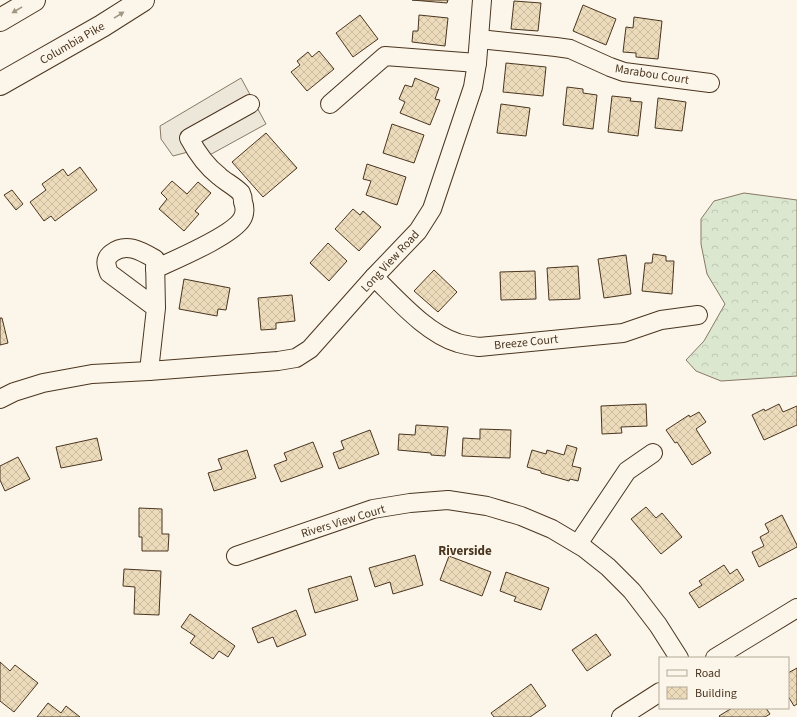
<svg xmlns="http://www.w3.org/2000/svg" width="797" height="717" font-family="'Source Sans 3',sans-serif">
<defs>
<pattern id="forest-crowns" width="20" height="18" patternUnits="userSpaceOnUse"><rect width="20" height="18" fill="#dce7d0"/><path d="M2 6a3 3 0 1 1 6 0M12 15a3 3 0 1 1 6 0" fill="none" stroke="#bec7b2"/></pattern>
<pattern id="building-cross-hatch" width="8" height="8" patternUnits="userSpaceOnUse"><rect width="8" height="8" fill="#ecdcbc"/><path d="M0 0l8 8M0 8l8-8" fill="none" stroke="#ccbda1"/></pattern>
</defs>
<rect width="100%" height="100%" fill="#fbf6e9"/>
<path fill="url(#forest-crowns)" stroke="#887966" d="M744 193 797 200V376L721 381 696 371 686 360 704 341 725 304 707 274 701 244V219L714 201Z"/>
<path fill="#ede7d9" stroke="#887966" d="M241 78 266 124 195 163 188 152 173 156 161 139 160 126Z"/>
<g fill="url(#building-cross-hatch)" stroke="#4a3520">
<path d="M412 0H448L447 3Z"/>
<path d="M514 1 541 3 538 31 511 29Z"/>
<path d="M583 5 616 19 606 45 573 31Z"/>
<path d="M360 15 378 39 353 57 336 33Z"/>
<path d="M419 15 448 18 445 46 412 42 413 31H418Z"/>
<path d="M634 17 662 21 658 59 636 57V53L623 52 626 27 633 28Z"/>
<path d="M319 51 334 69 307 91 291 72 300 65 297 61 308 52 312 57Z"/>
<path d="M506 63 546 67 543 96 503 92Z"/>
<path d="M415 78 439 88 435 99 440 100 430 125 400 113 405 102 399 99 405 85 412 87Z"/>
<path d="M567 87 583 89V93L597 95 593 129 563 125Z"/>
<path d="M612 96 631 98 630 101 642 102 638 136 608 132Z"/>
<path d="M658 98 686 102 682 131 655 128Z"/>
<path d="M501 104 530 108 526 136 497 133Z"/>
<path d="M392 124 424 135 414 163 383 153Z"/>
<path d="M266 133 297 168 263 197 232 162Z"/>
<path d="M367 164 406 177 397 205 366 195 371 181 363 179Z"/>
<path d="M80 167 97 190 55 221 51 216 44 221 30 202 46 190 42 184 63 169 68 176Z"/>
<path d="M172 181 187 194 198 182 211 193 195 211 199 214 184 231 159 209 167 199 161 193Z"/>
<path d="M12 190 23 204 16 210 4 195Z"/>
<path d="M353 209 360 215 363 211 381 227 359 251 335 229Z"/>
<path d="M328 243 347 261 329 281 310 263Z"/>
<path d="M653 254 666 256V261H674L672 294 642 291 645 263H652Z"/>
<path d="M626 255 631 294 604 298 598 259Z"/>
<path d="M578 266 580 299 549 300 547 268Z"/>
<path d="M434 270 457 292 438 312 414 291Z"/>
<path d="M535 271 536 299 501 300 500 272Z"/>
<path d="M184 279 230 288 226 310 218 309 217 316 179 309Z"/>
<path d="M292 295 295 321 276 323V329L261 330 258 298Z"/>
<path d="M0 318H2L8 343 0 345Z"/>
<path d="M646 404 647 426 621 427 622 433 602 434 601 406Z"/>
<path d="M779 404 783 412 797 406V425L764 440 752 415 764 409 765 411Z"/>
<path d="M699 412 706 422 696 429 711 453 692 465 677 442 675 443 666 430 689 415 690 417Z"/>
<path d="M416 425 448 427 445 456 431 455V453L398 450 399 434 415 435Z"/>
<path d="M480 429 511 430 510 458 462 456 463 438 480 439Z"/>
<path d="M370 430 379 454 339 469 333 453 344 449 341 441Z"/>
<path d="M97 438 102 460 61 468 56 447Z"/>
<path d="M313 442 323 467 281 482 274 465 287 460 284 453Z"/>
<path d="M567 445 577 448 572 466 581 468 578 481 570 479 569 481 541 473V471L527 467 532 450 546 454 547 450 564 455Z"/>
<path d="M247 450 256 478 214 491 208 473 222 469 218 459Z"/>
<path d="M18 457 30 479 5 491 0 480V466Z"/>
<path d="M646 507 656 518 662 513 682 537 661 554 631 519Z"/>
<path d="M139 508 162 509V534H169L168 551H142V537H139Z"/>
<path d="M782 515 797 545V547L759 567 752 552 764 546 760 537 769 532 765 524Z"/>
<path d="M415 555 423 585 393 594 390 582 375 587 369 568Z"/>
<path d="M449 556 491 572 482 596 440 580Z"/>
<path d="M724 565 730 574 737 569 744 580 699 608 689 593 702 585 699 581Z"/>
<path d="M124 569 161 571 159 615 134 614 135 587 123 586Z"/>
<path d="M506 572 549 588 541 610 514 601 516 597 500 591Z"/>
<path d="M351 576 358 600 315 613 308 589Z"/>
<path d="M296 610 306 635 277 647 273 637 258 643 252 628Z"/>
<path d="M190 614 235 646 228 657 219 651 213 659 190 643 195 636 181 627Z"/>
<path d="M596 634 611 655 587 671 572 650Z"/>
<path d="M0 662 10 671 15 665 38 683 14 712 0 701Z"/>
<path d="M797 668V704L794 706 788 696V673Z"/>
<path d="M531 684 546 706 530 717H494L491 713Z"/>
<path d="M48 703 61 713 66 706 80 717H37Z"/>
<path d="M732 708H766L770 714 765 717H720L719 716Z"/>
</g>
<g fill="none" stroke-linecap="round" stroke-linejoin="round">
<g stroke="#4a3520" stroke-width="20">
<g id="minor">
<path d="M479 39 556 47 570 49 610 67 624 72 710 83"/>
<path d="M330 104 385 56 477 63"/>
<path d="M155 269C174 260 232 236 242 219 245 214 245 207 243 202 243 199 242 195 241 193 236 187 224 181 219 176 206 166 197 153 189 138L250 104"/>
<path d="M374 277C398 300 426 333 458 343 465 345 472 346 479 347L623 333 661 320 698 315"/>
<path d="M149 371 156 308 155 259C141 251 126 242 112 253 104 259 106 265 109 273L156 308"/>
<path d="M0 399 14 392 43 383 92 374 149 371 278 361 296 358 310 349 374 277 418 231 432 209 473 87 477 63 482 0"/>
<path d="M578 544 627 471 653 453"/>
<path d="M236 556 373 509 410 503 448 500 487 506 521 516 552 529 584 548 608 567 632 591 658 625 679 658"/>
<path d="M715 658 797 608"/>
<path d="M621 717 660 692"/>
</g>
</g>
<g stroke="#4a3520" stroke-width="24">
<g id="highway">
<path d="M0 20 34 0"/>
<path d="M0 84 102 26 143 0"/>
</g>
</g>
<use href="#minor" stroke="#fbf6e9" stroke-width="18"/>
<use href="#highway" stroke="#fbf6e9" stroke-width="22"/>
</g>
<defs><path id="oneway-solid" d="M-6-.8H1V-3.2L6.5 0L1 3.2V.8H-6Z"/></defs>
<g fill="#a29684">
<use href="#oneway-solid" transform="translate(17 10) rotate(149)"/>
<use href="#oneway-solid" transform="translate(119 15) rotate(-32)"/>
</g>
<g text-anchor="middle" stroke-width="3" stroke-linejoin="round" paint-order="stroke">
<g font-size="12" fill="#4a3520" stroke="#fbf6e9">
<text transform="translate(72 43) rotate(-30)" y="4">Columbia Pike</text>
<text transform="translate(652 74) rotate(9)" y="4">Marabou Court</text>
<text transform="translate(390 261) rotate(-47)" y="4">Long View Road</text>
<text transform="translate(526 342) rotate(-6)" y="4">Breeze Court</text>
<text transform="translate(343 521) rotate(-17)" y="4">Rivers View Court</text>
</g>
<g font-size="13" font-weight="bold" fill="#4a3520" stroke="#fbf6e9">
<text x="465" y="555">Riverside</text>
</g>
</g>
<rect x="659" y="657" width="130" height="52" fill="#fbf6e9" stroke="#b4a999"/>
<rect x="667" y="670" width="20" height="6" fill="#fbf6e9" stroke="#b4a999"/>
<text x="695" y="677" font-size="12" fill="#4a3520">Road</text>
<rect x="667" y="687" width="20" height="12" fill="url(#building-cross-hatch)" stroke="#b4a999"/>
<text x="695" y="697" font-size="12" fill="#4a3520">Building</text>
</svg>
